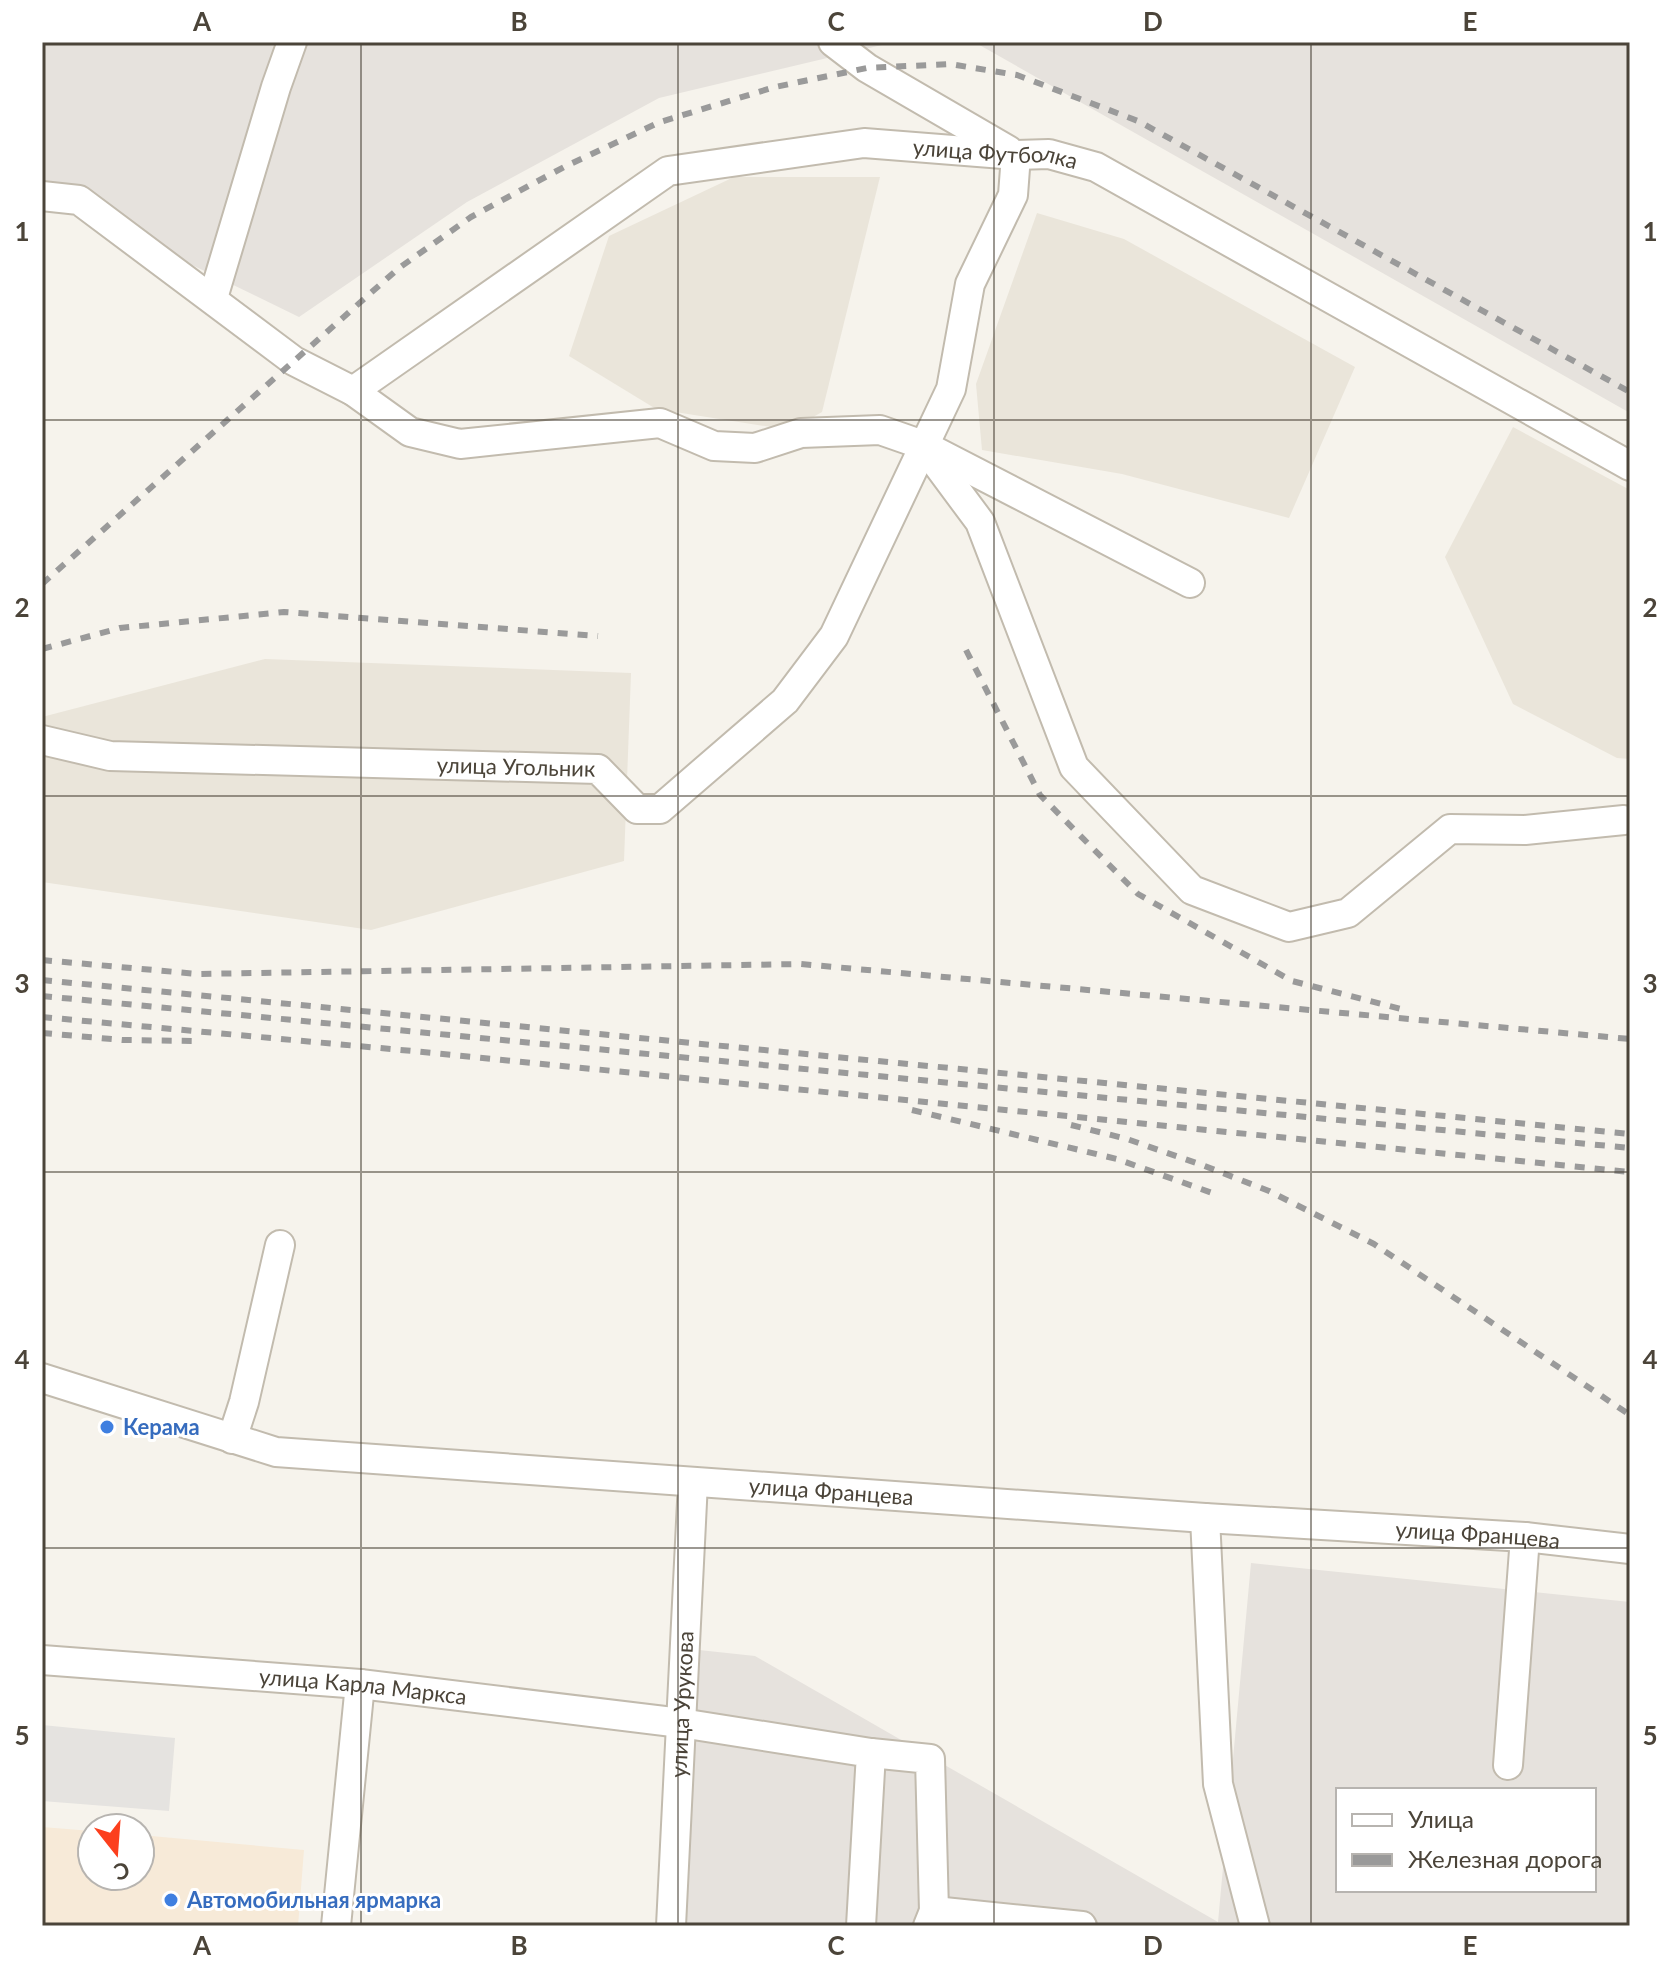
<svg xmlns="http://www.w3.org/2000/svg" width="1672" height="1968" font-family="Lato,sans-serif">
<rect width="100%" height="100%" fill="#f6f3ec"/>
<g fill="#eae5da">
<path d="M734 177H880L822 412 790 430 656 409 569 356 609 236Z"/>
<path d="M1037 213 1124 239 1355 367 1289 518 1122 474 982 450 976 384Z"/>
<path d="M1513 427 1630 490V759L1617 758 1513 704 1445 557Z"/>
<path d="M265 659 631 673 624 861 371 930 42 882V717Z"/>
</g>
<path fill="#f7ead8" d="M42 1827 92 1831V1876H140V1835L304 1850 298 1926H42Z"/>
<g fill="#e6e2dd" fill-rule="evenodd">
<path d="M42 42H1630V413L976 43 886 44 659 98 467 202 299 317 42 192Z"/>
<path d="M1251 1563 1630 1602V1926H686L699 1650 755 1656 1218 1922ZM1338 1790H1594V1890H1338Z"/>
</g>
<path fill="#e5e3e0" d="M42 1725 175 1738 169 1811 42 1801Z"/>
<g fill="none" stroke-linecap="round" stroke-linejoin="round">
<g stroke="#c2bbae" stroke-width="32">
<g id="minor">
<path d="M833 42 867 68 1008 150"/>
<path d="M42 196 79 200 294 361 353 391 410 432 460 444 660 423 714 446 755 448 801 433 880 430 923 445 1190 583"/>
<path d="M213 298 276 87 292 42"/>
<path id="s1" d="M353 391 668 171 864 143 1016 155 1049 154 1096 167 1630 466"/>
<path d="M928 452 980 522 1074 767 1192 890 1289 927 1348 913 1450 829 1525 830 1624 820"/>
<path id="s2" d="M42 740 110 756 598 769 637 809H660L785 701 834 636 951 389 970 284 1013 195 1016 155"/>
<path id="s3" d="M42 1378 276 1452 1205 1518 1525 1537 1630 1549"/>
<path d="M232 1439 244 1402 280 1245"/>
<path d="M1205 1518 1218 1784 1255 1926"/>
<path id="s4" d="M42 1660 360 1684 681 1723 871 1753 861 1926"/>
<path d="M871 1753 930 1759 934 1911"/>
<path d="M1508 1765 1525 1537"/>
<path d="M336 1926 360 1684"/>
<path id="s5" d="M671 1926 693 1482"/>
<path d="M928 1926 934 1911 1082 1926"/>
</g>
</g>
<use href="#minor" stroke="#fff" stroke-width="28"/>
<g stroke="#9a9a9a" stroke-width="6" stroke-dasharray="10 10" stroke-linecap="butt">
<path d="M42 584 399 268 471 217 564 167 660 122 775 87 867 68 950 64 1017 75 1138 121 1630 392"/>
<path d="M42 649 120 628 284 612 598 636"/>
<path d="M966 650 1040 795 1138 894 1292 981 1401 1009"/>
<path d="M42 960 198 974 801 964 1630 1039"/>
<path d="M42 980 1630 1134"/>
<path d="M42 996 1630 1148"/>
<path d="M42 1017 412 1051 1630 1172"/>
<path d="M42 1033 123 1040 196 1041"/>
<path d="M912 1110 1117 1159 1215 1194"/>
<path d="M1071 1125 1127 1139 1202 1165 1269 1191 1374 1244 1630 1415"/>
</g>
</g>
<path fill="none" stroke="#4b4439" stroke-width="2" stroke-opacity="0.55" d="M361 42V1926M678 42V1926M994 42V1926M1311 42V1926M42 420H1630M42 796H1630M42 1172H1630M42 1548H1630"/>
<g fill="#3f7fe0" stroke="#fff" stroke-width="3">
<circle cx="107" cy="1427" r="8"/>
<circle cx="171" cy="1900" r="8"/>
</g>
<g text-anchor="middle" stroke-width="6" stroke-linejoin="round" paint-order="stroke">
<g font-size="22" fill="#4b4439" stroke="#fff">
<text dy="8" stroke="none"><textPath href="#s1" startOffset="714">улица Футболка</textPath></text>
<text dy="8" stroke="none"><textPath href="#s2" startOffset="476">улица Угольник</textPath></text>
<text dy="8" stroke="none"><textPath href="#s3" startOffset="802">улица Францева</textPath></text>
<text dy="8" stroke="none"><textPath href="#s3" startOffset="1450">улица Францева</textPath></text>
<text dy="8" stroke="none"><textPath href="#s4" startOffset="322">улица Карла Маркса</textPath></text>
<text dy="8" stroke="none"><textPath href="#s5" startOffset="222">улица Урукова</textPath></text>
</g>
<g font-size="22" font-weight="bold" fill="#366cbe" stroke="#fff" text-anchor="start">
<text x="123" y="1435">Керама</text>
<text x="187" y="1908">Автомобильная ярмарка</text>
</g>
</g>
<rect width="1672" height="1968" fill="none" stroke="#ffffff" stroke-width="88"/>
<rect x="1336" y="1788" width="260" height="104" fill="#ffffff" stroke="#b7b4b0" stroke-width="2"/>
<rect x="1352" y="1814" width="40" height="12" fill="#ffffff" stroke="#b7b4b0" stroke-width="2"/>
<text x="1408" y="1828" font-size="24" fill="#4b4439">Улица</text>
<rect x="1352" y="1854" width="40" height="12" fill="#9a9a9a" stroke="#b7b4b0" stroke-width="2"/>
<text x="1408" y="1868" font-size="24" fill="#4b4439">Железная дорога</text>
<g transform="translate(116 1852) rotate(163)"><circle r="38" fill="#ffffff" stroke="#b7b4b0" stroke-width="2"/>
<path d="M0-6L14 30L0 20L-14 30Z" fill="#fc3f1d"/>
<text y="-12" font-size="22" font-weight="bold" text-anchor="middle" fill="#4b4439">С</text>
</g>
<rect x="44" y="44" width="1584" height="1880" fill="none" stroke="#4b4439" stroke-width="3"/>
<g font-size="26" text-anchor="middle" font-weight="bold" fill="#4b4439">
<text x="202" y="31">A</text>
<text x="519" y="31">B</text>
<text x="836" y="31">C</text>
<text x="1153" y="31">D</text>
<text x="1470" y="31">E</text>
<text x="22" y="241">1</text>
<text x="1650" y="241">1</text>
<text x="22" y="617">2</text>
<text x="1650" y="617">2</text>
<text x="22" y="993">3</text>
<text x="1650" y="993">3</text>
<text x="22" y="1369">4</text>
<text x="1650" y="1369">4</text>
<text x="22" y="1745">5</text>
<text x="1650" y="1745">5</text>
<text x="202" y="1955">A</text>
<text x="519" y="1955">B</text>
<text x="836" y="1955">C</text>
<text x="1153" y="1955">D</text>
<text x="1470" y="1955">E</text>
</g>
</svg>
